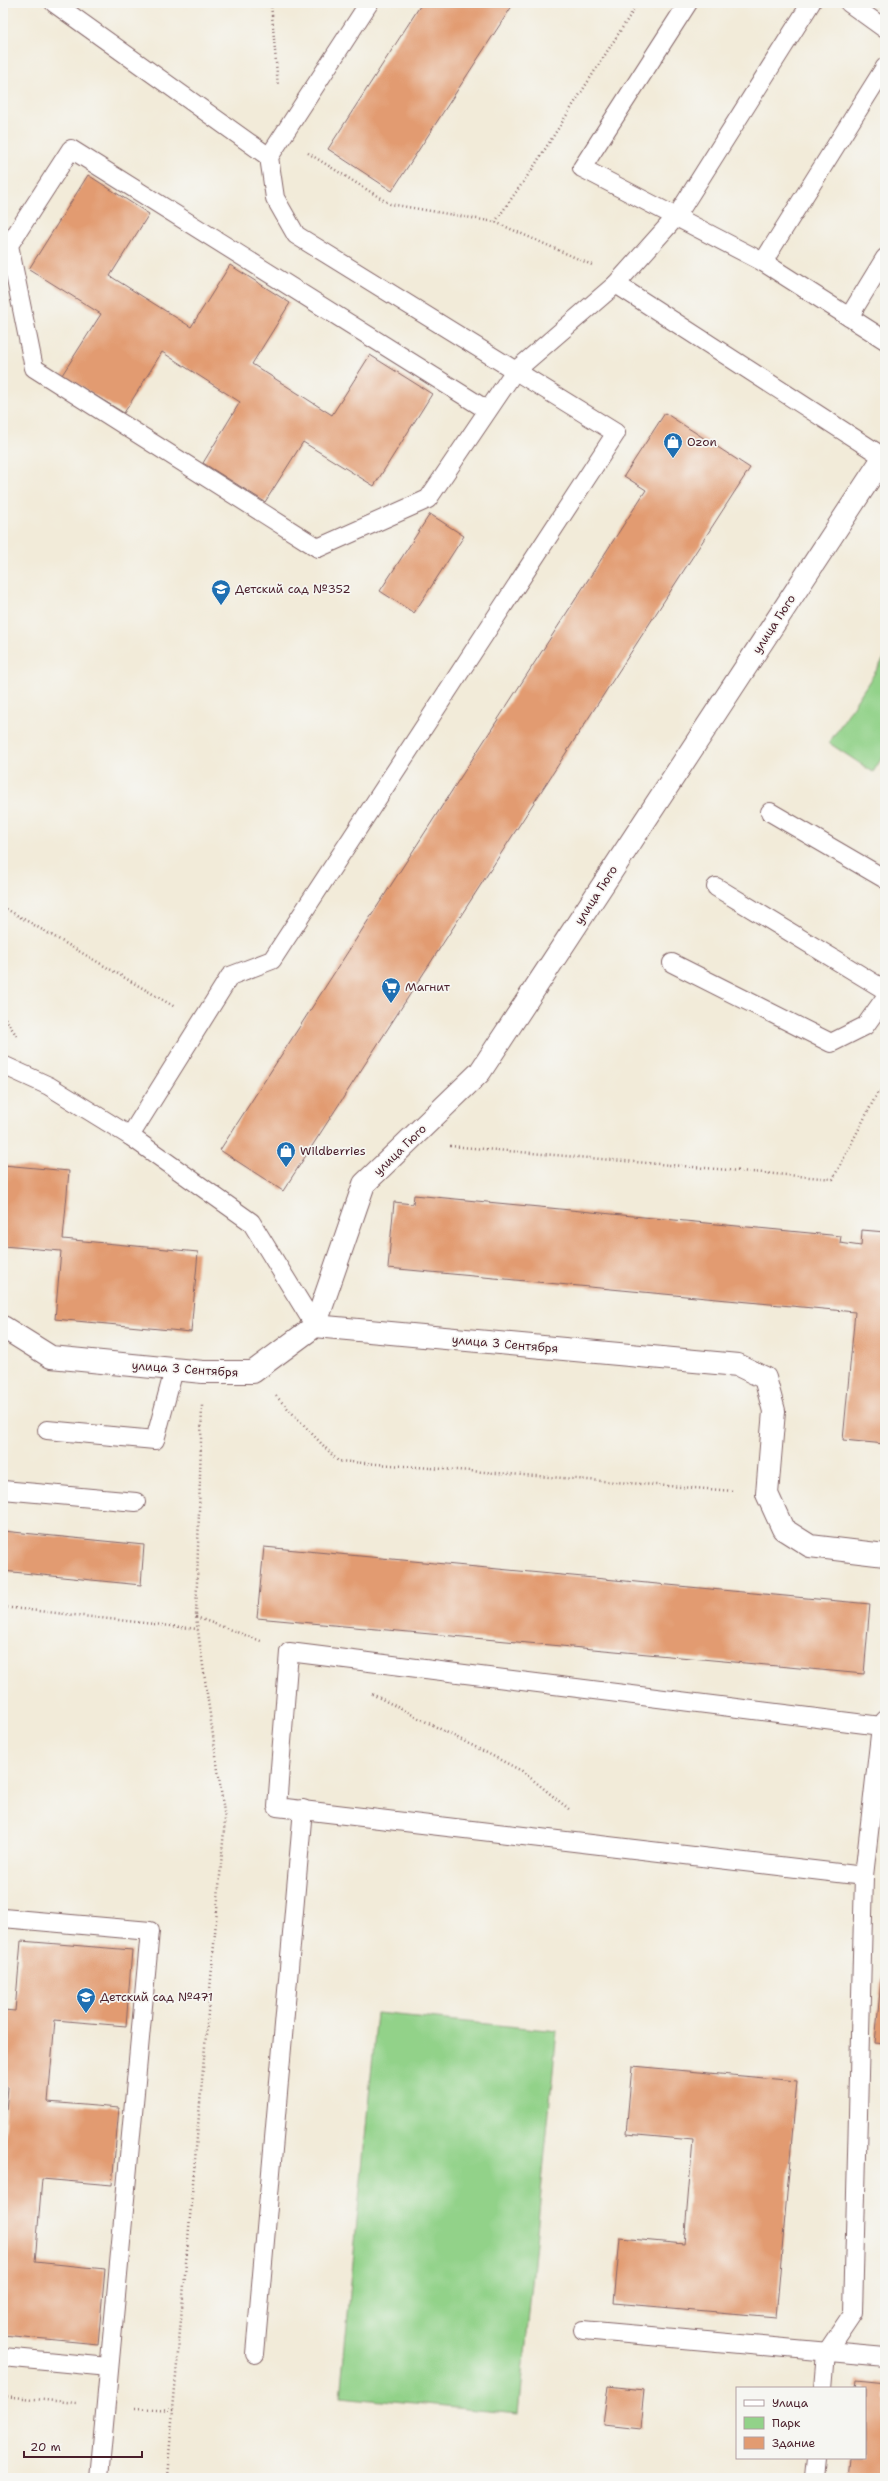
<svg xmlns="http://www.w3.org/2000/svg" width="888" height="2481" font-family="'Shantell Sans',sans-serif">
<rect width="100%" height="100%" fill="#f6f6f2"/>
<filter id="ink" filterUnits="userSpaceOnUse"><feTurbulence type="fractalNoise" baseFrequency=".025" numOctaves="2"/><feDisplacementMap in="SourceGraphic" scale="8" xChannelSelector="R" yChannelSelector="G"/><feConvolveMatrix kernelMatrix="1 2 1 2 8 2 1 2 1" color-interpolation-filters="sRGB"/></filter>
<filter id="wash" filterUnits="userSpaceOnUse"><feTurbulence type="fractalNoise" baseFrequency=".012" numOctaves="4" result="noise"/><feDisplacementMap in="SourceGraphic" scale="16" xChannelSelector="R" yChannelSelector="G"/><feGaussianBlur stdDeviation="0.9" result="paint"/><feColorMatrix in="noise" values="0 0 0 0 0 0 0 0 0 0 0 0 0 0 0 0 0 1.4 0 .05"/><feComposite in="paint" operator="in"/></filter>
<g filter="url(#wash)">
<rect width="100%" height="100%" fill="#f2ebd9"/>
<g fill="#92d289" stroke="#6e785a">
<path d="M885 657V753L873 772 829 743Z"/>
<path d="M377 2013 557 2031 519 2414 340 2397Z"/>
</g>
<g id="blocks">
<g fill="#e29b71">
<path d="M422 3H514L392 191 328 149Z"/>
<path d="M88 175 149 214 110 276 191 327 230 265 290 303 252 364 332 415 370 355 432 394 374 486 303 442 265 502 203 463 240 402 162 352 124 413 62 375 101 314 29 269Z"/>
<path d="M665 413 750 468 283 1191 220 1150 646 490 624 476Z"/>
<path d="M430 514 464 536 414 613 380 591Z"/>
<path d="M3 1165 69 1171 63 1239 198 1252 191 1332 55 1319 61 1251 3 1246Z"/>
<path d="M414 1195 841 1236 840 1243 861 1246 862 1230 885 1232V1444L843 1440 855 1312 388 1268 394 1202 413 1204Z"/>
<path d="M3 1531 144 1545 141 1585 3 1571Z"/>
<path d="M264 1547 870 1604 864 1674 257 1618Z"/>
<path d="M21 1941 132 1950 126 2026 55 2020 48 2102 119 2108 112 2185 42 2179 35 2262 105 2269 98 2344 3 2335V2147L8 2087H3V2010L15 2011Z"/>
<path d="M884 1949H885V2044L875 2043Z"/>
<path d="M632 2066 797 2081 776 2317 614 2303 620 2238 684 2244 693 2140 626 2134Z"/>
<path d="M856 2380 885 2383V2478H847L849 2458H865V2388H855Z"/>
<path d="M608 2386 644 2390 640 2429 603 2425Z"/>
</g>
</g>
</g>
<g filter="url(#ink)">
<use href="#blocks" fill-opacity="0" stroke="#856668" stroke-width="1"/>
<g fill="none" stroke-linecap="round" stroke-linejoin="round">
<g stroke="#856668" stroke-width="20">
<g id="service">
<path d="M54 3 269 157"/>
<path d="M688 3 582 168 763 262 885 340"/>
<path d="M849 3 885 29"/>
<path d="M763 262 885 67"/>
<path d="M616 284 676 217 811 3"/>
<path d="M849 317 885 258"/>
<path d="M487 410 71 149 9 245 34 368 318 548 428 499 514 372 616 284 885 458"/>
<path d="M770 812 885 879"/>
<path d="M716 887 885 990"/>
<path d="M672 963 831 1043 865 1026 885 998"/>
<path d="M3 1065 49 1086 130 1136 230 976 272 960 616 433 296 235 275 198 269 157 369 3"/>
<path d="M130 1136 251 1222 315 1326"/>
<path d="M47 1430 155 1440 174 1370"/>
<path d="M3 1490 136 1502"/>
<path d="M864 1876 277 1807 289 1652 881 1726 885 1720"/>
<path d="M3 1918 150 1931 99 2478"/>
<path d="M583 2330 885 2357"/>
<path d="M255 2354 303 1809"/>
<path d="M3 2357 109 2367"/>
<path d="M823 2388 826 2353 853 2313 864 1876 881 1726"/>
<path d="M814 2478 816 2458"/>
</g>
</g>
<g stroke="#856668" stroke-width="24">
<g id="minor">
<path d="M315 1326 364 1184 480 1072 883 458"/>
<path d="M3 1327 51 1357 203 1372H253L315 1326 738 1365 765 1378 774 1411 767 1494 783 1529 810 1546 885 1555"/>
</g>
</g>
<g stroke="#856668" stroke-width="2.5" stroke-dasharray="1 3" stroke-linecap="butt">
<path d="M271 3 278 86"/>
<path d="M308 153 390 204 495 222 592 265"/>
<path d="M495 222 533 168 638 3"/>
<path d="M3 907 175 1007"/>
<path d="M3 1015 18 1038"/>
<path d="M450 1146 833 1179 878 1092H885"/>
<path d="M276 1396 338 1461 734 1491"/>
<path d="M3 1607 198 1629"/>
<path d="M196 1617 261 1641"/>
<path d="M372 1694 522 1771 570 1810"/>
<path d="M3 2396 76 2403"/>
<path d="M136 2408 174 2410"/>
<path d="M167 2478 225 1819 196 1617 202 1405"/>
</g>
<use href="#service" stroke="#fff" stroke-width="18"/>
<use href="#minor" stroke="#fff" stroke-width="22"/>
</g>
</g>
<defs>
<g id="shop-pin" transform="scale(1)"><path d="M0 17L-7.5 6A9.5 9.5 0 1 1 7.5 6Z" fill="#1f6fb2" stroke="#f6f6f2"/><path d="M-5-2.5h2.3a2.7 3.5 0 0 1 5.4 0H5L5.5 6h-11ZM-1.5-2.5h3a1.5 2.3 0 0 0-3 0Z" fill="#fff"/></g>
<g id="school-pin" transform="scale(1)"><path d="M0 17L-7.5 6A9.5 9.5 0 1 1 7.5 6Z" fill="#1f6fb2" stroke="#f6f6f2"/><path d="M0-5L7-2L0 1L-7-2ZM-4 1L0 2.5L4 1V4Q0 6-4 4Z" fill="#fff"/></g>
<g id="supermarket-pin" transform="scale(1)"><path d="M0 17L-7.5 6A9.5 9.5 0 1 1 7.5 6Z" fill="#1f6fb2" stroke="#f6f6f2"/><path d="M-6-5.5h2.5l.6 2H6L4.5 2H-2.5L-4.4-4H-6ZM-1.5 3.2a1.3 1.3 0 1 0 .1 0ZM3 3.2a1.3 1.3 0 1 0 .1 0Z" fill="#fff"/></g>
</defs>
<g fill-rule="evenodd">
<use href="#shop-pin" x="673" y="442"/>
<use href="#school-pin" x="221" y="589"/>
<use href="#supermarket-pin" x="391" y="987"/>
<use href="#shop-pin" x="286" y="1151"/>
<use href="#school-pin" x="86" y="1997"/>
</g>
<g text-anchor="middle" stroke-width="3.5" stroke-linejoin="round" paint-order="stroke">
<g font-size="12" fill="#4a1f2b" stroke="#f6f6f2" text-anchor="start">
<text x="687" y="446">Ozon</text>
<text x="235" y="593">Детский сад №352</text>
<text x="405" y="991">Магнит</text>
<text x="300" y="1155">Wildberries</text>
<text x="100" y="2001">Детский сад №471</text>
</g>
<g font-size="12" fill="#4a1f2b" stroke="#f6f6f2">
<text transform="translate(774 624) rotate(-57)" y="4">улица Гюго</text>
<text transform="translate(596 895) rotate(-57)" y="4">улица Гюго</text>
<text transform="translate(400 1150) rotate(-44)" y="4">улица Гюго</text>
<text transform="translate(505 1344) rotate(5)" y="4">улица 3 Сентября</text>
<text transform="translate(185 1369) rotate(4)" y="4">улица 3 Сентября</text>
</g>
</g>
<rect width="888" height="2481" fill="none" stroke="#f6f6f2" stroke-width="16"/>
<rect x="736" y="2387" width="130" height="72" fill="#f6f6f2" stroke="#b1a0a2"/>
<rect x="744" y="2400" width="20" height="6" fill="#ffffff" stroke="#b1a0a2"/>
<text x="772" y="2407" font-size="12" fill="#4a1f2b">Улица</text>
<rect x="744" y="2417" width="20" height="12" fill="#92d289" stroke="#b1a0a2"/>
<text x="772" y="2427" font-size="12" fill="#4a1f2b">Парк</text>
<rect x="744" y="2437" width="20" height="12" fill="#e29b71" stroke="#b1a0a2"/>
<text x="772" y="2447" font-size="12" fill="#4a1f2b">Здание</text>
<path d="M24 2451v6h118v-6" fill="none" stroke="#4a1f2b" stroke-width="2"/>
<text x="30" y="2451" font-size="12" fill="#4a1f2b" stroke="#f6f6f2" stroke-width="3" paint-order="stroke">20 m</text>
</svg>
